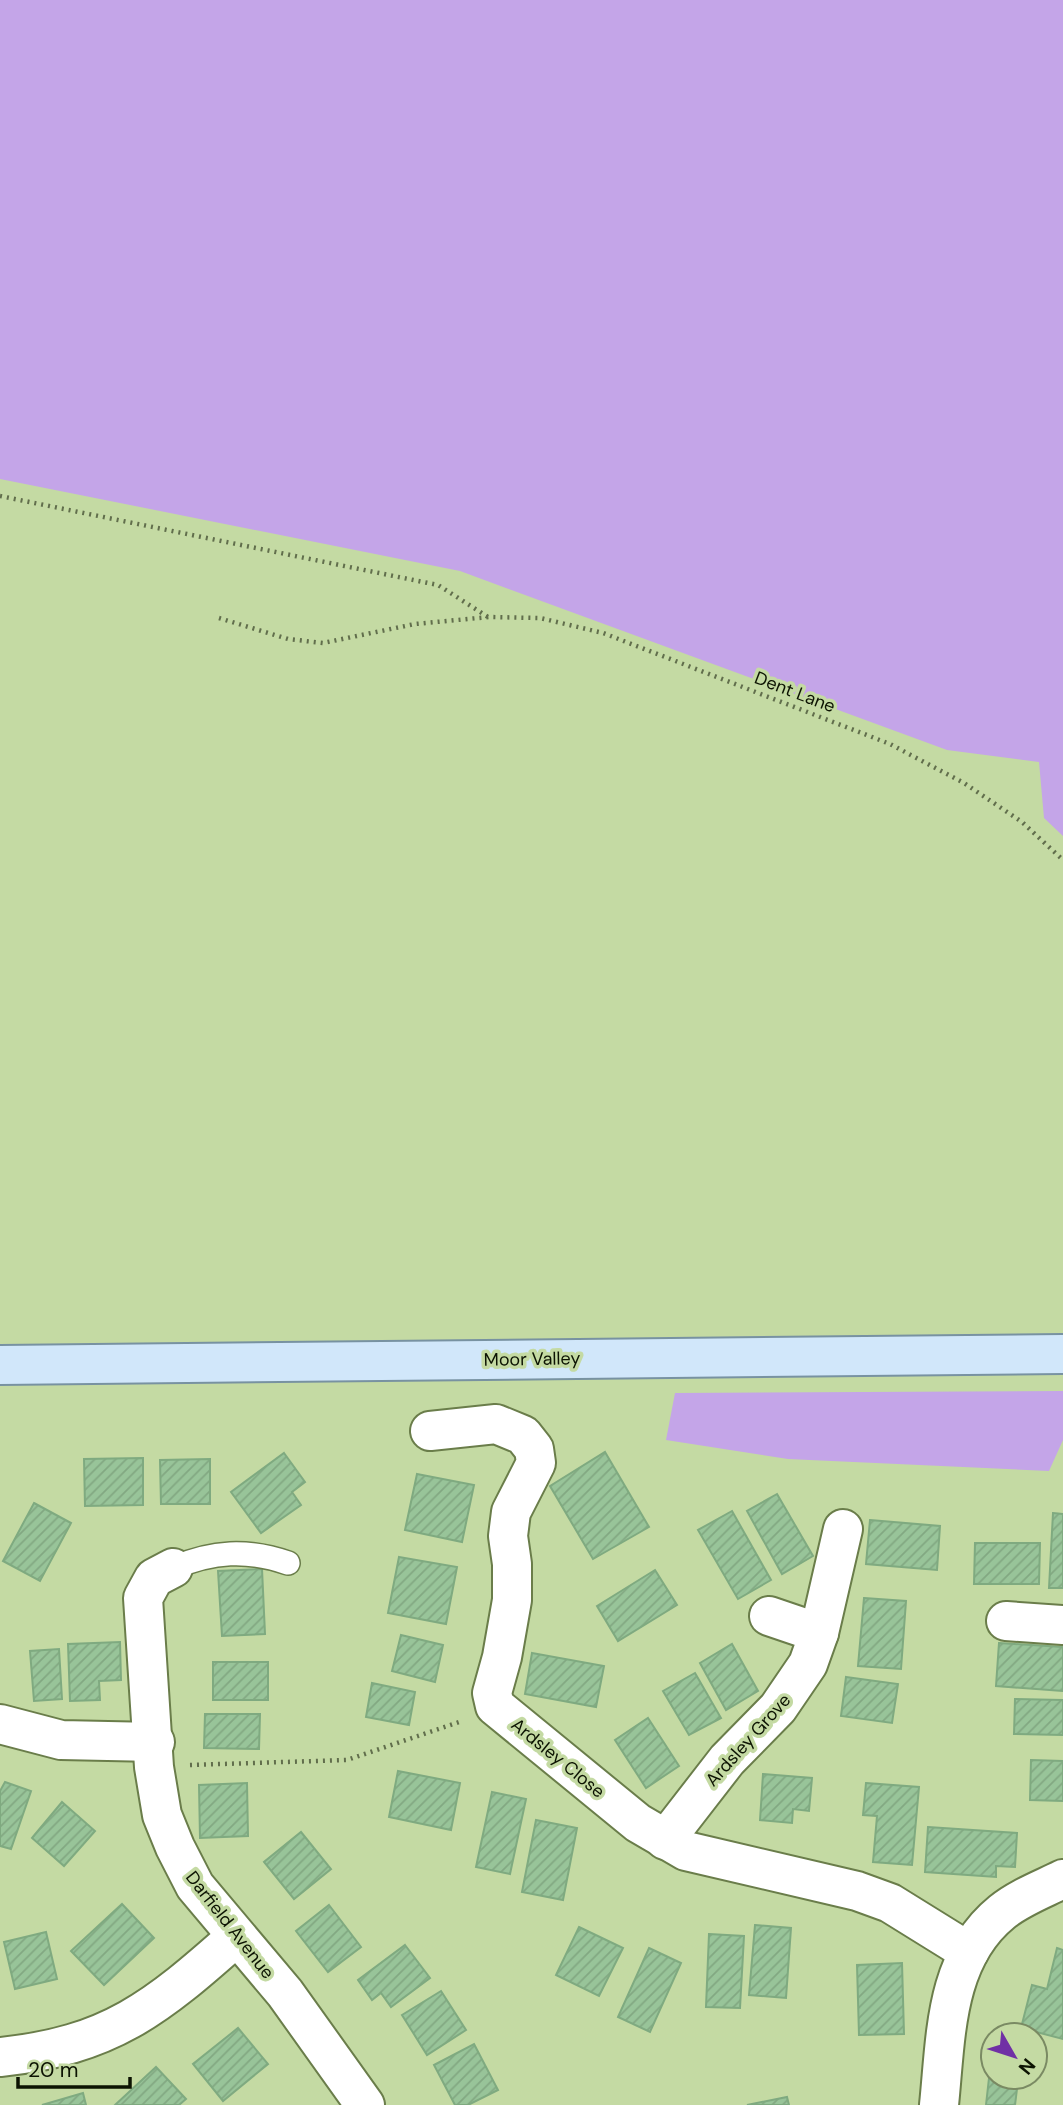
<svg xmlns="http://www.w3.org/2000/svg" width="1063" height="2105" font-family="'DM Sans',sans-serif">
<defs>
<pattern id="building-hatch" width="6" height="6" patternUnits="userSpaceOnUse" patternTransform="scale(1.75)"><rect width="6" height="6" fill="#98c499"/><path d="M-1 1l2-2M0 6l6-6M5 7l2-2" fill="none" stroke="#82a882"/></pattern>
</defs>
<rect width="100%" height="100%" fill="#c4daa3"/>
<g fill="#c4a5e8">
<path d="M0 0H1063V836L1044 818 1039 762 947 750 460 571 0 479Z"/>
<path d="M1063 1391V1440L1049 1471 788 1459 666 1440 675 1393Z"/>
</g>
<g fill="url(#building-hatch)" stroke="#7faa80" stroke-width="2">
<path d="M605 1452 649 1527 593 1559 550 1486Z"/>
<path d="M284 1453 305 1482 292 1492 301 1505 261 1533 231 1492Z"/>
<path d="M143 1458V1505L85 1506 84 1459Z"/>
<path d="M210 1459V1504H161L160 1460Z"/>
<path d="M417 1474 474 1485 462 1542 405 1530Z"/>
<path d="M777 1494 813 1556 782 1574 747 1511Z"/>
<path d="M34 1503 71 1523 40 1581 3 1561Z"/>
<path d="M732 1511 771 1580 738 1599 698 1530Z"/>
<path d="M1053 1513 1063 1514V1588H1049Z"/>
<path d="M870 1520 940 1526 937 1570 866 1564Z"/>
<path d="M975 1543H1040L1039 1584H974Z"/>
<path d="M399 1557 457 1567 446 1624 388 1613Z"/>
<path d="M262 1569 265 1634 222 1636 218 1571Z"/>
<path d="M655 1570 677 1605 618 1641 597 1606Z"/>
<path d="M864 1598 906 1601 901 1669 858 1666Z"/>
<path d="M401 1635 443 1645 435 1682 392 1671Z"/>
<path d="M120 1642 121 1680 99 1681 100 1700 70 1701 68 1644Z"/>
<path d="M999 1643 1063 1647V1691L996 1686Z"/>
<path d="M732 1644 758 1691 726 1710 700 1663Z"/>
<path d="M59 1649 62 1699 34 1701 30 1651Z"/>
<path d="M532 1653 604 1666 596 1707 525 1694Z"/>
<rect x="213" y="1662" width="55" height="38"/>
<path d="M695 1673 721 1718 689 1735 663 1691Z"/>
<path d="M846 1677 898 1684 892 1723 841 1716Z"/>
<path d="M372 1683 415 1692 409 1725 366 1717Z"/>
<path d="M1015 1699 1063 1700V1735L1014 1734Z"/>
<path d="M205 1714H260L259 1749 204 1748Z"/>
<path d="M648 1718 679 1766 646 1788 615 1740Z"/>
<path d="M1031 1760 1063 1761V1801L1030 1800Z"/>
<path d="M398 1771 460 1783 451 1830 389 1817Z"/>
<path d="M763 1774 812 1778 809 1811 793 1809 792 1823 760 1820Z"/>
<path d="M5 1782 31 1791 11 1849 0 1846V1791Z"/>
<path d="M247 1783 248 1836 200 1838 199 1785Z"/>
<path d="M866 1783 919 1787 912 1865 873 1862 877 1816 863 1815Z"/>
<path d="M492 1792 526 1799 510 1874 476 1867Z"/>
<path d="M62 1802 95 1831 64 1866 32 1838Z"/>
<path d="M536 1820 577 1828 563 1900 522 1892Z"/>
<path d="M928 1827 1017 1833 1015 1867 996 1866V1877L925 1872Z"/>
<path d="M301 1832 331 1869 294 1899 264 1862Z"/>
<path d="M122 1904 154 1938 104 1985 71 1951Z"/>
<path d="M329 1905 361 1947 328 1972 296 1931Z"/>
<path d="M755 1925 791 1928 786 1998 749 1995Z"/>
<path d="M579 1927 623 1948 599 1996 556 1975Z"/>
<path d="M46 1932 57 1979 15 1989 4 1942Z"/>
<path d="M709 1934 744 1936 740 2008 706 2007Z"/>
<path d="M405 1945 430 1978 391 2007 381 1993 372 2000 358 1980Z"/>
<path d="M649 1948 681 1963 650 2032 618 2017Z"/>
<path d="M1057 1948 1063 1950V2039L1021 2028 1032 1985 1047 1989Z"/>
<path d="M902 1963 904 2034 859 2035 857 1965Z"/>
<path d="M441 1991 466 2030 427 2055 402 2015Z"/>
<path d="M238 2028 268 2064 223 2101 193 2064Z"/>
<path d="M474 2044 498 2090 468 2105H455L434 2065Z"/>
<path d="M156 2067 186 2099 179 2105H115Z"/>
<path d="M989 2078 1018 2081 1015 2105H986Z"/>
<path d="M83 2093 86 2105H42Z"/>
<path d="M787 2097 789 2105H747Z"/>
</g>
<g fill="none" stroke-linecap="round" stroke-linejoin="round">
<g stroke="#6a7d4a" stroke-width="26">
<path id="service" d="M173 1568C213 1551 247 1549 288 1563"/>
</g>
<g stroke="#6a7d4a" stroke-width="42">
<g id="minor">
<path d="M430 1431 496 1424 523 1435 534 1449 536 1463 511 1512 508 1536 512 1564V1600L502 1657 492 1693 495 1706 638 1823 686 1851 857 1891 890 1903 969 1952"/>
<path d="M173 1568 154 1578 143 1598 154 1767 162 1815 175 1847 195 1886 285 1993 365 2105"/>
<path d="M769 1616 819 1633"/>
<path d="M1006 1621 1063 1625"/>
<path d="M0 1724 61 1740 155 1742"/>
<path d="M665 1840 727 1760 778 1708 808 1664 819 1633 843 1529"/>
<path d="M0 2057C110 2046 156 2008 236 1937"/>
<path d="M939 2105C946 2038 944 1959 1002 1912 1019 1898 1043 1889 1063 1879"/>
</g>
</g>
<g stroke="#7892a1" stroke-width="42">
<path id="primary" d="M0 1365 1063 1354"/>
</g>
<g stroke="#616e4c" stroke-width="4.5" stroke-dasharray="2 5" stroke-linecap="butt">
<path d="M0 496 438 585 488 617"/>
<path d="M219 618 288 639 323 643 415 624 489 617 540 618 603 633 890 744 964 783 1022 822 1063 860"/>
<path d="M190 1765 347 1760 462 1721"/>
</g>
<use href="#service" stroke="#fff" stroke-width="23"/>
<use href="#minor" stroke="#fff" stroke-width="38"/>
<use href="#primary" stroke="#d1e7fa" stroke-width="38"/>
</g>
<g text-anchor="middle" stroke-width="7" stroke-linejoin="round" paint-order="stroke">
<g font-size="18" fill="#0c1302" stroke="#c4daa3">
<text transform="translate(795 692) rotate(21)" y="6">Dent Lane</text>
<text transform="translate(532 1359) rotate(-1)" y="6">Moor Valley</text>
<text transform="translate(748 1740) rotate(-48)" y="6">Ardsley Grove</text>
<text transform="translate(558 1758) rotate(39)" y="6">Ardsley Close</text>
<text transform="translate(230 1925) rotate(52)" y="6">Darfield Avenue</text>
</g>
</g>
<g transform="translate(1014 2056) rotate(129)"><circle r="33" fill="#c4daa3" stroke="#7a8a63" stroke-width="2"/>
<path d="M0-5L12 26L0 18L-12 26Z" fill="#7030a5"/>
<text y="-10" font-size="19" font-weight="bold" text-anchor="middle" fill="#0c1302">N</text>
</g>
<path d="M18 2077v10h112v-10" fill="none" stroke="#0c1302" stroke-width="3.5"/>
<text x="28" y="2077" font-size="21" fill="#0c1302" stroke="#c4daa3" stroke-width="5" paint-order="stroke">20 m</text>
</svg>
